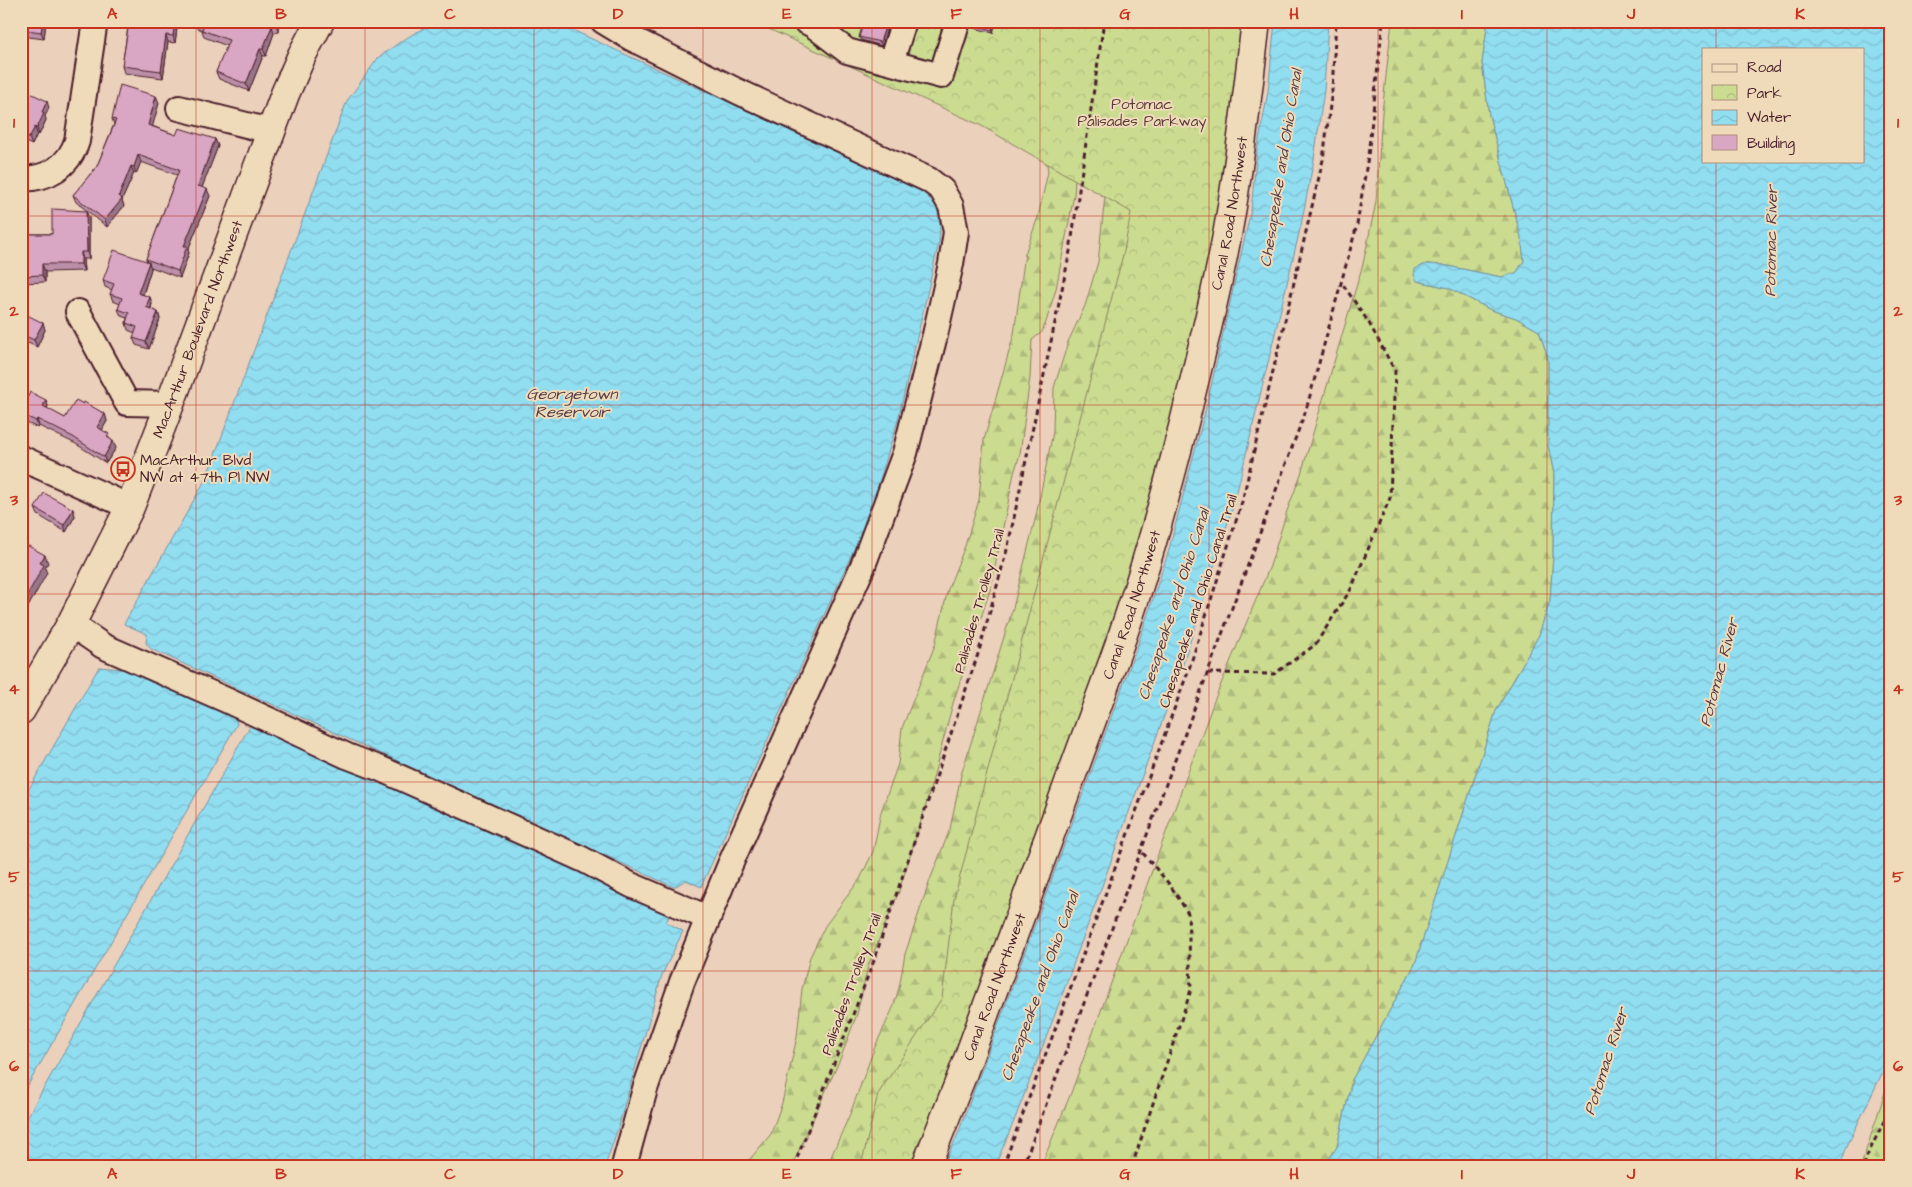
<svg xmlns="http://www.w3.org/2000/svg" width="1912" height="1187" font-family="'Architects Daughter',sans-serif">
<defs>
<pattern id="forest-firs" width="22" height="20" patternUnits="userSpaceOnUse" patternTransform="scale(1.25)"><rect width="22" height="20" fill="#cbdc91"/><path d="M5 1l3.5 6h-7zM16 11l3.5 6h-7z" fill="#b0bc7d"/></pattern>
<pattern id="park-crowns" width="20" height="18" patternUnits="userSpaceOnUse" patternTransform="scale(1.25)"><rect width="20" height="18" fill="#cbdc91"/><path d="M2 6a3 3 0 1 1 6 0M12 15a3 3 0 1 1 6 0" fill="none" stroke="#b0bc7d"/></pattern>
<pattern id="water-waves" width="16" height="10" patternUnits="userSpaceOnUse" patternTransform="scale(1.25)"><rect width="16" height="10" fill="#91def1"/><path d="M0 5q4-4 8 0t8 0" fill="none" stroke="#7fbecf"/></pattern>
</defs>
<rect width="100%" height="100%" fill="#ebd0bb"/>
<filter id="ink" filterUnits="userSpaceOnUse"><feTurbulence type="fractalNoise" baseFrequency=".02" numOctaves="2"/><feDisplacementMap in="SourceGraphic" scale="10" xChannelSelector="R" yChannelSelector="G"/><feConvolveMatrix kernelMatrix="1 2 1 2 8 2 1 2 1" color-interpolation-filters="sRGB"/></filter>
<g filter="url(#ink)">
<g fill="url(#forest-firs)" stroke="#8a7e5e">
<path d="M1392 21H1488L1482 63 1489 115 1521 237 1524 261 1516 273 1501 277 1443 265 1426 264 1417 281 1449 288 1491 310 1516 318 1539 331 1548 358V445L1554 474 1553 556 1550 600 1539 635 1496 711 1415 964 1352 1080 1337 1147 1324 1166H1041L1071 1093 1214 701 1270 566 1287 511 1301 474 1363 264 1376 202 1382 113Z"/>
<path d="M1077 150 1074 195 1056 289 1046 322 1042 332 1032 340 1030 377 1020 454 1014 473 991 587 953 703 926 805 898 894 868 966 857 1014 841 1057 792 1166H740L751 1158 771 1134 782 1103 797 1037 802 989 810 957 825 926 860 879 873 852 881 812 898 764 902 728 935 645 948 589 965 546 979 500 984 440 1014 334 1025 254 1038 217 1048 172 1047 164 1041 159Z"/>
<path d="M1108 168 1210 204 887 1166H827L850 1114 874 1049 893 1008 899 988 905 954 930 880 950 829 961 775 1013 608 1036 516 1053 432 1054 388 1068 342 1085 306 1098 262Z"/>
<path d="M1891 1074V1166H1861Z"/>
</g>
<path fill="url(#park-crowns)" stroke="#8a7e5e" d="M751 21H1244L1222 195 1190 352 1132 573 1030 859 913 1166H861L878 1094 942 998 954 899 1124 251 1131 212 980 125Z"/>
<g fill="url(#water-waves)" stroke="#7592a2" fill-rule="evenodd">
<path d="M435 21H553L921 191C941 207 941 217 939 242L898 420 869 516 701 887 686 880 674 887 151 649 146 643 147 634 124 624 203 484 210 468 347 101 378 58 400 42Z"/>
<path d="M1275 21H1328L1324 90 1314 159 1301 225 1235 500 1182 667 1054 1017 1014 1121 995 1166H943L958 1134 1138 644 1168 553 1207 404 1251 210 1257 151 1268 92Z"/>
<path d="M1488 21H1891V1055L1847 1146 1840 1166H1324L1337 1147 1352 1080 1415 964 1496 711 1539 635 1550 600 1553 556 1554 474 1548 445V358L1539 331 1516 318 1491 310 1449 288 1417 281 1414 275 1415 269 1426 264 1443 265 1501 277 1516 273 1524 261 1521 237 1489 115 1482 63ZM1703 49H1863V161H1703Z"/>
<path d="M99 667 131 670 236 718 237 724 21 1097V803Z"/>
<path d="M250 726 672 911 666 922 683 931 662 975 618 1128 605 1166H21V1128Z"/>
</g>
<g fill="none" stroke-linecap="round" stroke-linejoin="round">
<g stroke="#4a1f2b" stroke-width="28">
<g id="minor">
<path d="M603 21 631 38 737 91 929 180 942 190 951 206 956 232 951 264 935 335 905 453 862 568 729 867 682 982 645 1089 624 1166"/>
<path d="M805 21 813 25 847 51 941 76 958 21"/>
<path d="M891 62 904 21"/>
<path d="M179 108 270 131"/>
<path d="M21 179C48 179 69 166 77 141L95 21"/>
<path d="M78 312 127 403 170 404"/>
<path d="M21 458 130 507"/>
<path d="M71 624 103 646 226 700 347 756 381 769 582 859 631 885 708 918"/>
</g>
</g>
<g stroke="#4a1f2b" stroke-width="31">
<g id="major">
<path id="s1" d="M21 710 71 624 130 507 170 404 285 94 302 55 320 21"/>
</g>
</g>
<g stroke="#4a1f2b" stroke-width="31">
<g id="highway">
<path id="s2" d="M926 1166 961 1078 1116 654C1148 565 1172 474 1194 382 1207 329 1220 277 1229 224 1241 157 1248 89 1256 21"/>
</g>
</g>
<g stroke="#4a1f2b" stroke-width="3" stroke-dasharray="5 4" stroke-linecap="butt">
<path d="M1208 673 1274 674 1315 645 1351 589 1390 498 1395 371 1369 323 1342 283"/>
<path d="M794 1166 873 963 979 651 1008 546 1070 251 1104 21"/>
<path d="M1003 1166 1059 1019 1189 669 1242 502 1323 160 1332 90 1336 21"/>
<path d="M1023 1166 1306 410 1357 225 1368 156 1383 21"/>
<path d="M1132 1166 1191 990 1188 913 1170 885 1142 852"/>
<path d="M1865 1166V1160L1891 1107"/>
</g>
<use href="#minor" stroke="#efdbb9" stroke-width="24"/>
<use href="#major" stroke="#efdbb9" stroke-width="28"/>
<use href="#highway" stroke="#efdbb9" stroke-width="28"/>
</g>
<g fill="#bb8fa8" stroke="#4a1f2b">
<path d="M21 21H46L44 39 21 36Z"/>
<path d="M126 21H178L175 43 168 42 163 78 124 73 122 66 128 27Z"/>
<path d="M193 21H279V32L274 33 266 56H263L249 91 219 79 216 72 227 46 204 37 202 30 195 27Z"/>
<path d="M889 21 882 46 861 40 859 37Z"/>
<path d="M996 21 993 33 971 27 969 23Z"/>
<path d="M21 96 49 108 45 116 46 120 39 135 37 134 32 145 21 140Z"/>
<path d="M156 96 159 103 152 126 176 135 215 139 218 146 202 187 210 196 188 250 189 253 180 278 151 267V269L143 295 150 297 152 304 151 309 158 312 160 319 149 349 136 345 133 338 135 333 128 330 126 323 127 318 121 316 118 309 120 304 113 301 110 294 112 290 105 287 103 280 147 261 146 259 177 175 141 162 136 174 134 173 122 200 124 206 107 227 76 202 73 195 97 166 114 124 112 119Z"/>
<path d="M86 211 89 218V259H83L84 271 45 272V282L21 283V234H52Z"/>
<path d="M43 323 45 330 37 347 21 340V327Z"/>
<path d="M46 400 48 406 47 409 65 418 83 404 105 414 107 421 102 430 111 440 116 448 106 463 76 444 39 426 38 428 22 421 21 418V411Z"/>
<path d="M35 508 73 509 75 516 66 532 38 515Z"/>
</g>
<g fill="#987488" stroke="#4a1f2b">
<path d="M43 21H46L44 39 41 32Z"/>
<path d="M175 21H178L175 43 173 36Z"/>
<path d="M276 21H279V32L276 25Z"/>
<path d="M887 21H889L882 46 880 42Z"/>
<path d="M994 21H996L993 33 992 30Z"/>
<path d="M272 26 274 33 266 56 263 49Z"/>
<path d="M166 35 168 42 163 78 161 71Z"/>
<path d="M260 49 263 56 249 91 246 84Z"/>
<path d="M156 96 159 103 151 132 148 125Z"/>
<path d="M47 101 49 108 45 116 46 120 39 135 37 128 42 112Z"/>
<path d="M35 127 37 134 32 145 29 138Z"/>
<path d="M215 139 218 146 200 193 198 186Z"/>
<path d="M138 155 141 162 136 174 134 167Z"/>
<path d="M131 166 134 173 122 200 124 206 107 227 105 220 119 196Z"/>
<path d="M207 189 210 196 188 250 189 253 180 278 178 271 184 246Z"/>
<path d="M86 211 89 218V259L87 252Z"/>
<path d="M81 252 83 259 84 271 81 264Z"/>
<path d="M149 262 151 269 141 300 138 293Z"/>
<path d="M42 264 45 272V282L42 275Z"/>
<path d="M150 297 152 304 149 314 146 307Z"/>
<path d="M158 312 160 319 149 349 146 342Z"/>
<path d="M43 323 45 330 37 347 34 340Z"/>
<path d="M46 400 48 406 45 413 43 406Z"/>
<path d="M105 414 107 421 100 434 97 427Z"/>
<path d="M37 419 39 426 38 428 36 421Z"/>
<path d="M113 441 116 448 106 463 104 457Z"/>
<path d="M73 509 75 516 66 532 64 525Z"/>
<path d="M45 555 48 563 45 568 47 573 22 618 21 606 40 563Z"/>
</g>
<g fill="#d9a6c3" stroke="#4a1f2b">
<path d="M21 21H43L41 32 21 29Z"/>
<path d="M126 21H175L173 36 166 35 161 71 122 66 129 22Z"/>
<path d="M196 21H276V25L272 26 263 49H260L246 84 216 72 229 40 202 30 204 24Z"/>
<path d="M864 21H887L880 42 859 37Z"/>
<path d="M970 21H994L992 30 969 23Z"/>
<path d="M120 85 156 96 148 125 176 135 179 128 215 139 198 186 207 189 184 246H187L178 271 146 259 179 170 138 155 134 167 131 166 119 196 122 199 105 220 73 195 97 166 116 120 112 119Z"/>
<path d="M24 90 47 101 42 112 44 113 37 128 35 127 29 138 21 134V96Z"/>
<path d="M52 209 86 211 87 252H81V264H42V275L21 276V234H52Z"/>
<path d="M114 250 149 262 138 293 150 297 146 307 158 312 146 342 133 338 137 327 126 323 129 313 118 309 122 298 110 294 114 284 103 280Z"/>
<path d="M27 315 43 323 34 340 21 334V327Z"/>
<path d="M30 392 46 400 43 406 65 418 76 400 83 404 84 402 105 414 97 427 109 434 107 437 113 441 104 457 73 437 37 419 36 421 21 414V411Z"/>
<path d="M44 493 73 509 64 525 35 508Z"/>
<path d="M21 542 45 555 40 563 44 565 21 606Z"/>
</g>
</g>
<path fill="none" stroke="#c8321e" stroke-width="1" stroke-opacity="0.55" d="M196 21V1166M365 21V1166M534 21V1166M703 21V1166M872 21V1166M1040 21V1166M1209 21V1166M1378 21V1166M1547 21V1166M1716 21V49M1716 161V1166M21 216H1891M21 405H1891M21 594H1891M21 782H1891M21 971H1891"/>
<defs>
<g id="bus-ring" transform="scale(1.25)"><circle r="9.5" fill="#efdbb9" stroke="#c8321e" stroke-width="1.5"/><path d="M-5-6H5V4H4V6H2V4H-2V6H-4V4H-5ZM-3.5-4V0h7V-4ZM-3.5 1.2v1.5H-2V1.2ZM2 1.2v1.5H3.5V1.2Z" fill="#c8321e"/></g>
</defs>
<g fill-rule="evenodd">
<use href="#bus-ring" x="123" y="469"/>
</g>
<g text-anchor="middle" stroke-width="4" stroke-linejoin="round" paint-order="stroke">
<g font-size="15" fill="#5d3b3a" stroke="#efdbb9">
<text x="1142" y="109">Potomac<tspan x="1142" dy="17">Palisades Parkway</tspan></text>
</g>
<g font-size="15" fill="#4a1f2b" stroke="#efdbb9">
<text dy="5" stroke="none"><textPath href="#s2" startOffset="1002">Canal Road Northwest</textPath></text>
<text dy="5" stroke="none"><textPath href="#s1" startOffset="421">MacArthur Boulevard Northwest</textPath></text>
<text transform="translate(979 601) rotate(-74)" y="5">Palisades Trolley Trail</text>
<text transform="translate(1198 601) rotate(-72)" y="5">Chesapeake and Ohio Canal Trail</text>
<text dy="5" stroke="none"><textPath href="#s2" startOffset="598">Canal Road Northwest</textPath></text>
<text transform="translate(851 984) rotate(-70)" y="5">Palisades Trolley Trail</text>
<text dy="5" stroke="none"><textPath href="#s2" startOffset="192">Canal Road Northwest</textPath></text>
</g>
<g font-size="15" fill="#4a1f2b" stroke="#efdbb9" text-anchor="start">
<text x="140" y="465">MacArthur Blvd<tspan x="140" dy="17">NW at 47th Pl NW</tspan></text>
</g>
<g font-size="16" font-style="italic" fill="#553c49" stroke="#efdbb9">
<text transform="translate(1280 168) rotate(-81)" y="6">Chesapeake and Ohio Canal</text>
<text transform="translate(1770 241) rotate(-89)" y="6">Potomac River</text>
<text x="572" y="399">Georgetown<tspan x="572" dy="18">Reservoir</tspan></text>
<text transform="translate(1173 604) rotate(-72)" y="6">Chesapeake and Ohio Canal</text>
<text transform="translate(1718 672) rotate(-75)" y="6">Potomac River</text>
<text transform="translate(1039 986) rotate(-70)" y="6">Chesapeake and Ohio Canal</text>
<text transform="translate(1605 1061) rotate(-72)" y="6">Potomac River</text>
</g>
</g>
<rect width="1912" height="1187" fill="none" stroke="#efdbb9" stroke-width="55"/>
<rect x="1702" y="48" width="162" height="115" fill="#efdbb9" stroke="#ad9080"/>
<rect x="1712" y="64" width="25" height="8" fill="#efdbb9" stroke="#ad9080"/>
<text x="1747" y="72" font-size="15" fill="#4a1f2b">Road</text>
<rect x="1712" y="85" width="25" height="15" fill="url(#park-crowns)" stroke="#ad9080"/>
<text x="1747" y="98" font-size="15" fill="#4a1f2b">Park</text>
<rect x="1712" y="110" width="25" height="15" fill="url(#water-waves)" stroke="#ad9080"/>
<text x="1747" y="122" font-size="15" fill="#4a1f2b">Water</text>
<rect x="1712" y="135" width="25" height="15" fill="#d9a6c3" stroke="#ad9080"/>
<text x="1747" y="148" font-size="15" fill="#4a1f2b">Building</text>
<rect x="28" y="28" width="1856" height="1132" fill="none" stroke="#c8321e" stroke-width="2"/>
<g font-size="16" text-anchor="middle" font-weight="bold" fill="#c8321e">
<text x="112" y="19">A</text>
<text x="281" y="19">B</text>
<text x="450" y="19">C</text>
<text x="618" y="19">D</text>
<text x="787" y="19">E</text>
<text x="956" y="19">F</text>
<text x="1125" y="19">G</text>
<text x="1294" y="19">H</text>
<text x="1462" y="19">I</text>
<text x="1631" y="19">J</text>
<text x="1800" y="19">K</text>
<text x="14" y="128">1</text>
<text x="1898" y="128">1</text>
<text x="14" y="316">2</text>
<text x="1898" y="316">2</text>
<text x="14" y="505">3</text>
<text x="1898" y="505">3</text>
<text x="14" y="694">4</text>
<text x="1898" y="694">4</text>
<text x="14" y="882">5</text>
<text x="1898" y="882">5</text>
<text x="14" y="1071">6</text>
<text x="1898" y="1071">6</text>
<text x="112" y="1179">A</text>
<text x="281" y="1179">B</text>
<text x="450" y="1179">C</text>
<text x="618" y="1179">D</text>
<text x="787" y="1179">E</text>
<text x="956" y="1179">F</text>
<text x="1125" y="1179">G</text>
<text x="1294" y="1179">H</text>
<text x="1462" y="1179">I</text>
<text x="1631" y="1179">J</text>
<text x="1800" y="1179">K</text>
</g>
</svg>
